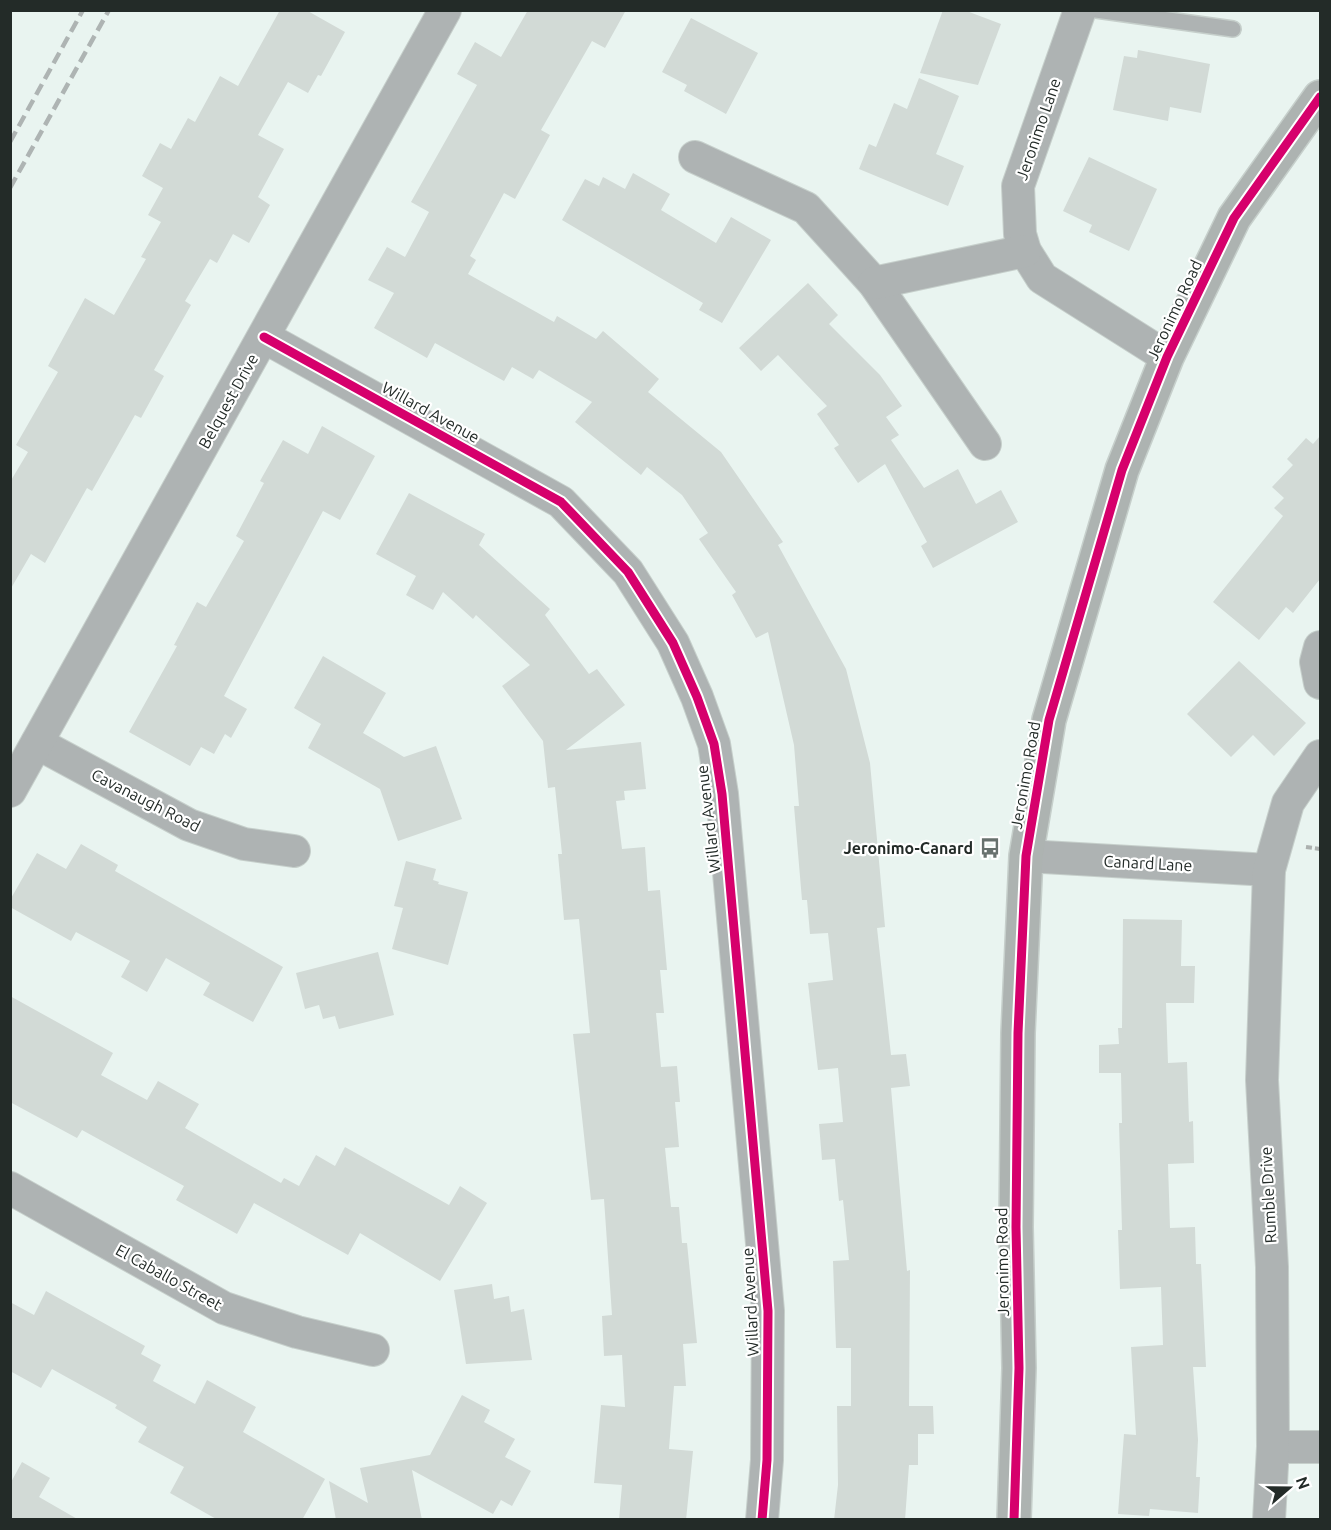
<svg xmlns="http://www.w3.org/2000/svg" width="1331" height="1530" font-family="Ubuntu,sans-serif">
<rect width="100%" height="100%" fill="#e9f4f0"/>
<g fill="#d2dad6">
<path d="M280 10H306L345 32 321 76 318 75 308 93 288 82 258 135 284 149 258 197 270 205 249 243 233 234 217 263 210 259 185 301 191 305 154 370 164 376 141 418 135 415 92 491 87 488 45 563 31 554 10 590V482L28 452 16 445 58 372 48 366 85 298 114 315 146 259 141 257 161 222 148 215 163 188 142 176 160 143 171 149 188 118 195 122 220 76 238 86Z"/>
<path d="M528 10H626L605 48 592 41 541 130 550 135 515 199 504 193 470 256 476 260 468 274 554 322 557 316 596 339 603 331 659 379 648 392 721 452 783 542 778 545 846 669 870 763 885 927 877 928 891 1055 906 1054 910 1086 891 1088 907 1271 910 1270 909 1406H933L934 1434H918V1465H909L905 1520H834L838 1485 837 1406H851V1348H836L833 1261 849 1260 843 1200 839 1201 835 1159 822 1160 819 1124 843 1122 838 1068 818 1070 808 983 833 980 828 933 810 934 807 900H802L794 806H799L794 745 768 632 756 638 732 595 736 592 699 539 708 533 682 495 647 467 641 475 575 422 592 402 539 370 533 379 512 367 504 381 435 343 427 358 374 328 394 293 368 280 387 247 405 257 429 212 411 202 477 85 457 74 475 42 501 57Z"/>
<path d="M943 10H964L1001 24 978 85 920 73Z"/>
<path d="M691 18 758 53 726 114 684 91 687 85 662 72Z"/>
<path d="M1138 50 1210 64 1201 113 1170 107 1168 121 1113 110 1124 56 1137 58Z"/>
<path d="M919 78 959 96 936 154 964 166 948 206 859 169 869 144 876 147 894 103 907 109Z"/>
<path d="M1089 157 1157 189 1129 251 1089 232 1092 225 1063 211Z"/>
<path d="M633 173 670 194 661 210 716 243 731 217 771 240 722 323 699 310 703 303 562 220 585 179 599 186 603 177 625 189Z"/>
<path d="M808 283 838 315 829 324 880 375 902 406 886 417 899 435 891 440 924 488 958 469 976 504 1001 490 1018 522 933 568 921 546 927 542 885 464 858 483 834 448 839 445 817 414 827 406 778 355 761 371 739 348Z"/>
<path d="M322 426 375 456 340 520 323 511 224 696 247 709 231 738 225 734 214 754 201 747 190 766 129 732 177 646 174 645 197 602 206 607 244 541 236 536 264 483 260 481 283 440 308 454Z"/>
<path d="M1320 436V579L1293 613 1286 607 1259 640 1213 602 1283 516 1274 508 1284 498 1272 487 1293 465 1287 459 1306 438 1313 444Z"/>
<path d="M409 493 485 534 479 545 550 609 545 615 589 674 597 669 625 705 566 750 641 742 646 789 624 791 625 800 616 801 622 849 645 847 648 891 660 890 667 970H660L664 1013H656L661 1067 677 1066 680 1102H675L679 1147 665 1148 671 1207H679L682 1243H687L697 1343 683 1344 686 1386H674L669 1449 693 1451 686 1520H619L622 1485 594 1483 601 1405 625 1407 622 1355 604 1356 602 1316 612 1315 604 1199 591 1200 573 1034 590 1033 579 919 564 920 558 854H562L555 787 548 788 543 741 502 686 530 665 476 615 473 619 443 592 433 610 406 595 416 576 376 554Z"/>
<path d="M323 656 386 693 363 733 404 757 436 746 462 819 398 841 380 789 308 748 321 724 294 708Z"/>
<path d="M1239 661 1306 723 1274 756 1253 735 1231 757 1187 714Z"/>
<path d="M81 844 118 865 115 871 283 967 253 1022 203 995 210 983 166 958 147 992 121 977 130 961 76 932 71 941 10 907V900L37 853 66 869Z"/>
<path d="M406 861 436 869 433 880 439 882 438 884 468 892 448 965 392 949 403 908 394 906Z"/>
<path d="M1123 919 1182 920 1181 966H1195L1194 1003H1166L1168 1063 1187 1062 1189 1122 1193 1121 1194 1163 1168 1164 1170 1228 1195 1227 1196 1264H1201L1206 1367H1193L1198 1440 1196 1477H1200L1198 1513 1150 1509 1149 1516 1118 1514 1124 1434 1136 1435 1131 1347 1163 1345 1161 1287 1120 1289 1118 1230H1122L1119 1123H1122L1121 1073H1099V1045L1119 1044 1118 1028H1122Z"/>
<path d="M378 952 394 1015 339 1029 335 1016 323 1019 319 1005 305 1009 296 973Z"/>
<path d="M10 996 113 1053 101 1075 147 1100 158 1081 199 1104 185 1128 281 1183 284 1178 299 1186 316 1155 335 1166 345 1147 449 1205 460 1186 487 1203 440 1281 360 1233 348 1255 254 1203 237 1234 176 1200 184 1186 82 1130 77 1138 10 1102Z"/>
<path d="M492 1284 494 1299 509 1296 511 1312 524 1309 532 1360 466 1364 454 1290Z"/>
<path d="M46 1291 145 1346 141 1354 161 1365 153 1381 195 1404 207 1380 256 1407 243 1432 325 1479 302 1520H218L170 1493 184 1467 138 1442 147 1427 115 1408 117 1405 52 1369 41 1388 10 1371V1302L34 1315Z"/>
<path d="M462 1395 490 1410 484 1422 515 1439 505 1457 531 1471 512 1506 501 1500 493 1514 412 1470 422 1520H336L329 1481 368 1503 360 1468 430 1455Z"/>
<path d="M22 1462 50 1478 39 1497 79 1520H10V1484Z"/>
</g>
<g fill="none" stroke-linecap="round" stroke-linejoin="round">
<g stroke="#c6cfcb" stroke-width="18">
<path id="lane" d="M1096 10 1233 29"/>
</g>
<g stroke="#c6cfcb" stroke-width="34">
<g id="street">
<path d="M1080 10 1018 186 1020 234 1025 251 1042 278 1167 357"/>
<path d="M695 157 806 208 874 283 985 444"/>
<path d="M874 283 1025 251"/>
<path d="M264 337 561 502 628 572 673 643 697 697 714 744 722 794 768 1311 767 1460 762 1520"/>
<path d="M1320 647 1316 662 1320 683"/>
<path d="M37 743 189 825 244 844 294 851"/>
<path d="M10 791 445 10"/>
<path d="M1026 856 1269 870"/>
<path d="M10 1188 224 1308 297 1332 373 1350"/>
<path d="M1273 1447H1320"/>
<path d="M1269 1520 1273 1447 1272 1267 1262 1080 1269 870 1288 803 1320 756"/>
</g>
</g>
<g stroke="#c6cfcb" stroke-width="36">
<path id="secondary" d="M1014 1520 1019 1368 1016 1227 1018 1033 1026 856 1049 720 1122 470 1167 357 1234 218 1320 97"/>
</g>
<path stroke="#acb1af" stroke-width="4" stroke-dasharray="6 3" stroke-linecap="butt" d="M1306 847 1320 849"/>
<use href="#lane" stroke="#aeb3b3" stroke-width="15"/>
<use href="#street" stroke="#aeb3b3" stroke-width="32"/>
<use href="#secondary" stroke="#adb3b1" stroke-width="33"/>
<g stroke="#aeb4b3" stroke-width="4.5" stroke-dasharray="12 6" stroke-linecap="butt">
<path d="M10 142 83 10"/>
<path d="M10 188 109 10"/>
</g>
<g stroke="#fff" stroke-width="13">
<g id="cycleway">
<path d="M264 337 561 502 628 572 673 643 697 697 714 744 722 794 768 1311 767 1460 762 1520"/>
<path d="M1014 1520 1019 1368 1016 1227 1018 1033 1026 856 1049 720 1122 470 1167 357 1234 218 1320 97"/>
</g>
</g>
<use href="#cycleway" stroke="#d6006c" stroke-width="9"/>
</g>
<defs>
<g id="bus-bare" transform="scale(1.62)"><path d="M-5-6H5V4H4V6H2V4H-2V6H-4V4H-5ZM-3.5-4V0h7V-4ZM-3.5 1.2v1.5H-2V1.2ZM2 1.2v1.5H3.5V1.2Z" fill="#68716e" stroke="#fff" stroke-width="2.5" paint-order="stroke"/></g>
</defs>
<g fill-rule="evenodd">
<use href="#bus-bare" x="990" y="848"/>
</g>
<g text-anchor="middle" stroke-width="4.5" stroke-linejoin="round" paint-order="stroke">
<g font-size="16" fill="#232b28" stroke="#fff">
<text transform="translate(1038 129) rotate(-71)" y="6">Jeronimo Lane</text>
<text transform="translate(1174 310) rotate(-65)" y="6">Jeronimo Road</text>
<text transform="translate(228 401) rotate(-61)" y="6">Belquest Drive</text>
<text transform="translate(431 412) rotate(29)" y="6">Willard Avenue</text>
<text transform="translate(1025 775) rotate(-80)" y="6">Jeronimo Road</text>
<text transform="translate(146 800) rotate(27)" y="6">Cavanaugh Road</text>
<text transform="translate(708 819) rotate(-97)" y="6">Willard Avenue</text>
<text transform="translate(1148 863) rotate(3)" y="6">Canard Lane</text>
<text transform="translate(1268 1195) rotate(-93)" y="6">Rumble Drive</text>
<text transform="translate(1002 1262) rotate(-91)" y="6">Jeronimo Road</text>
<text transform="translate(169 1277) rotate(29)" y="6">El Caballo Street</text>
<text transform="translate(750 1302) rotate(-93)" y="6">Willard Avenue</text>
</g>
<g font-size="16" font-weight="bold" fill="#232b28" stroke="#fff" text-anchor="end">
<text x="973" y="854">Jeronimo-Canard</text>
</g>
</g>
<rect width="1331" height="1530" fill="none" stroke="#232b28" stroke-width="24"/>
<g transform="translate(1289 1488) rotate(70)" stroke="#ffffff" stroke-width="4.5" paint-order="stroke">
<path d="M0-4.5L10 22L0 15L-10 22Z" fill="#232b28"/>
<text y="-9" font-size="16" font-weight="bold" text-anchor="middle" fill="#232b28">N</text>
</g>
</svg>
